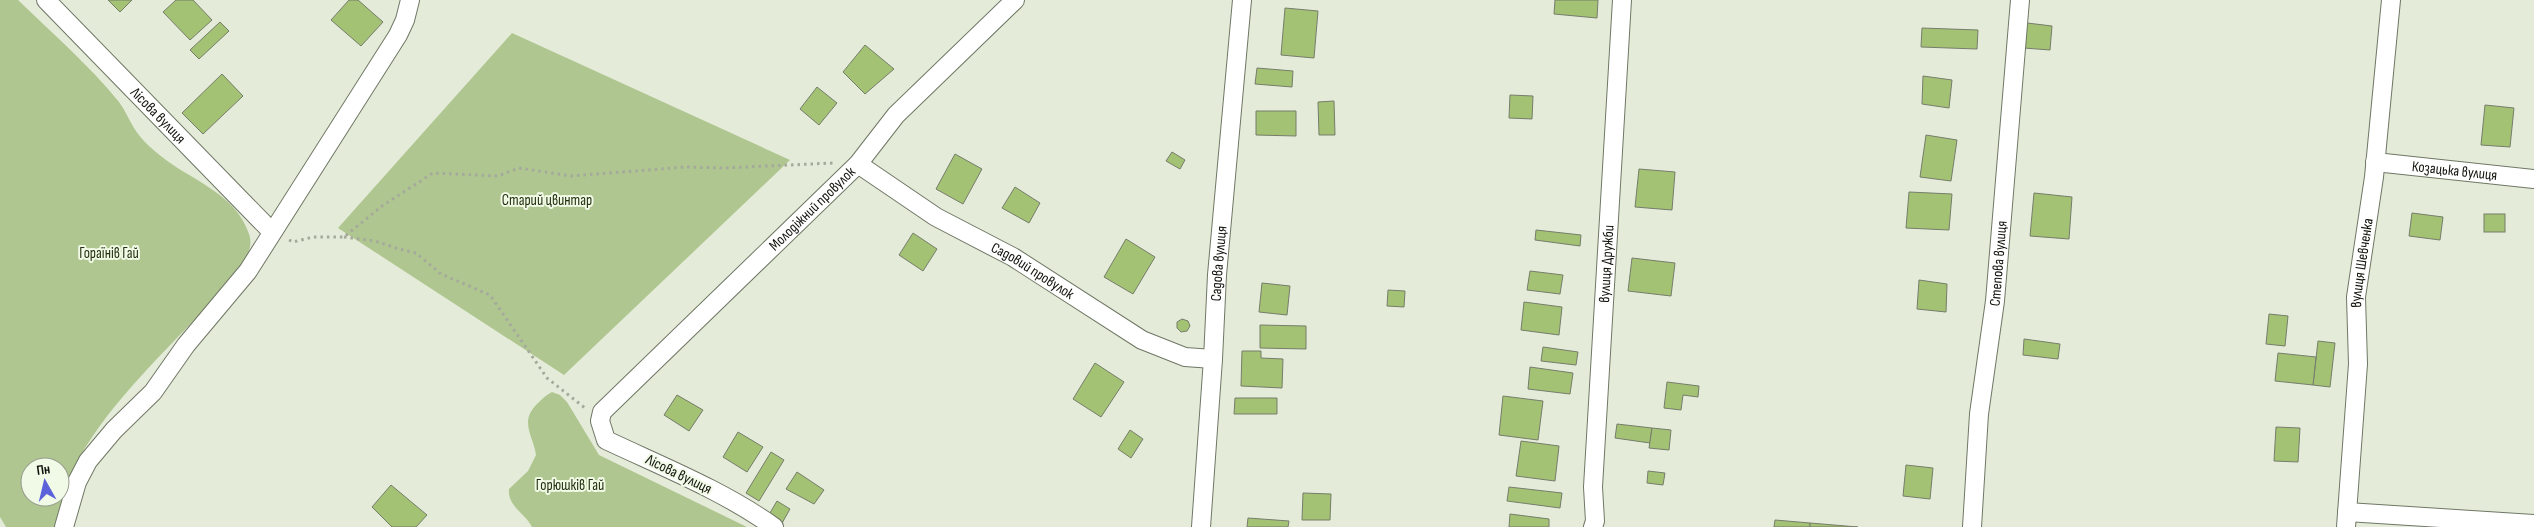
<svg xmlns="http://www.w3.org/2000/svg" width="2534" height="527" font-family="'Sofia Sans Condensed',sans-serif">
<rect width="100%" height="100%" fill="#e4ecd9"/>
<g fill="#b0c690" fill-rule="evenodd">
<path d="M0 0H18C52 33 89 65 119 102 125 110 129 120 134 128 142 141 154 151 166 160 196 182 236 195 249 234 253 245 248 256 242 265 229 284 213 300 197 317 151 366 94 419 67 483 61 497 60 512 60 527H6L0 517ZM30 467H60V497H30Z"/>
<path d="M512 33 790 160 564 375 338 228Z"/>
<path d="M552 392 560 395 567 402 599 455 747 527H532C525 513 507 506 509 489L528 471 536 455C533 435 519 422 537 404 542 399 546 395 552 392Z"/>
</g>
<g fill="#a3c274" stroke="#767d6b">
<path d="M108 0H132L120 12Z"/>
<path d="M176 0H193L212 20 190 40 163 12Z"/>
<path d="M349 0H358L383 22 361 46 331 20Z"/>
<path d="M1555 0H1598L1597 18 1554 14Z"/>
<path d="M1285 8 1318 11 1314 58 1281 55Z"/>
<path d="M220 22 229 31 199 59 190 50Z"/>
<path d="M2027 23 2052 26 2050 50 2024 48Z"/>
<path d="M1922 28 1978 30 1977 49 1921 47Z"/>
<path d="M865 45 894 69 865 94 843 72Z"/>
<path d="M1257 68 1293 71 1292 87 1255 84Z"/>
<path d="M222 74 243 96 203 134 182 113Z"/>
<path d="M1923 76 1952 80 1949 108 1922 104Z"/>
<path d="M817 87 837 103 819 125 800 109Z"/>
<path d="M1510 95 1533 96 1532 119 1509 118Z"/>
<path d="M1334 101 1335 135H1319L1318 102Z"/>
<path d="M2485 105 2514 108 2510 147 2481 145Z"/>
<path d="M1256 111H1296V136L1256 135Z"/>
<path d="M1926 135 1957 140 1951 181 1920 177Z"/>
<path d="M1172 152 1185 160 1180 169 1166 161Z"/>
<path d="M955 154 982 169 963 204 936 189Z"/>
<path d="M1639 169 1675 172 1672 210 1635 207Z"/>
<path d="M1015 187 1040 203 1029 223 1002 208Z"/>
<path d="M1909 192 1952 194 1949 230 1906 228Z"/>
<path d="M2034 193 2072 197 2069 239 2030 236Z"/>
<path d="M2412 213 2443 217 2440 240 2409 236Z"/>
<rect x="2484" y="214" width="21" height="18"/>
<path d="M1536 230 1581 235 1580 246 1535 240Z"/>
<path d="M913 233 937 249 923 271 899 255Z"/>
<path d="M1126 239 1155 257 1133 294 1104 277Z"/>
<path d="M1632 258 1675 263 1671 296 1628 291Z"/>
<path d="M1530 271 1563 275 1560 294 1527 290Z"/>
<path d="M1919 280 1947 284 1946 312 1917 309Z"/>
<path d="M1262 283 1290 286 1287 315 1259 312Z"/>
<path d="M1388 290 1405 291 1404 307 1387 306Z"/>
<path d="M1524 302 1562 307 1559 335 1521 330Z"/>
<path d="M2269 314 2288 316 2285 346 2266 344Z"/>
<path d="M1182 319 1188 321 1190 326 1187 331 1181 332 1177 328V322Z"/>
<path d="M1260 325 1306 326V349L1260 348Z"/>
<path d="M2024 339 2060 344 2058 359 2023 355Z"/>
<path d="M2318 341 2335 343 2330 387 2313 385Z"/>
<path d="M1543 347 1578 352 1576 365 1541 361Z"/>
<path d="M1242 351H1261V358L1283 359 1282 388 1241 386Z"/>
<path d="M2278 353 2316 357 2313 385 2275 381Z"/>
<path d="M1095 363 1124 382 1101 417 1073 399Z"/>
<path d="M1530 367 1573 373 1570 394 1528 389Z"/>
<path d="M1667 382 1699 386 1698 397 1683 395 1681 410 1664 408Z"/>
<path d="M677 395 703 410 689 431 664 415Z"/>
<path d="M1503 396 1543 401 1538 440 1499 435Z"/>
<path d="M1235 398H1277V414H1234Z"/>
<path d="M1617 424 1652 428 1650 443 1615 438Z"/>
<path d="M2276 427 2300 428 2298 462 2274 461Z"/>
<path d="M1652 428 1671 430 1669 450 1649 448Z"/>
<path d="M1130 430 1143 439 1131 458 1118 449Z"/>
<path d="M738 432 763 447 747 472 723 457Z"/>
<path d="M1521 441 1559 446 1555 481 1516 476Z"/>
<path d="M771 452 784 460 759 501 746 493Z"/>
<path d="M1906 465 1933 468 1930 499 1903 496Z"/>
<path d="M1648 471 1665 473 1663 485 1647 483Z"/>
<path d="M797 472 824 490 814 504 786 489Z"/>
<path d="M391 485 427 515 416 527H392L372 507Z"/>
<path d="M1509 487 1562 493 1560 508 1507 501Z"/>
<path d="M1303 493 1331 494 1330 520H1302Z"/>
<path d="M777 501 790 509 781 525 767 518Z"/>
<path d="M1510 514 1549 519V527H1509Z"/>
<path d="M1248 518 1289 521 1288 527H1247Z"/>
<path d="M1775 520 1810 523V527H1774Z"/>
<path d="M1810 523 1858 527H1810Z"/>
</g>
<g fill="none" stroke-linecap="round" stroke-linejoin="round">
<g stroke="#6f7765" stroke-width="20">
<g id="street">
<path id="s1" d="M46 0 272 232"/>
<path id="s2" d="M2375 162 2534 179"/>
<path id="s3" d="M858 164 936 217 1013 257 1142 340 1185 357 1213 359"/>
<path d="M2347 512 2534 524"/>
<path d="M64 527 77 482 88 461 114 430 153 392 186 345 248 271 398 35 405 20 410 0"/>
<path id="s4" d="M774 527C722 490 663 467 606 440L600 421 602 412 858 164 896 115 1015 0"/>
<path id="s5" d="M1201 527 1213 359 1217 275 1242 0"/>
<path id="s6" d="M1593 527 1595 521 1593 487 1622 0"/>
<path id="s7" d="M1972 527 1979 414 1995 301 2020 0"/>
<path id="s8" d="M2346 527 2358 364 2356 297 2374 177 2391 0"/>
</g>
</g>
<g stroke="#a4aa9b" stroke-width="3" stroke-dasharray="2.5 4" stroke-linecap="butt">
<path d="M344 237 375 241 399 249 416 253 441 274 490 295 547 378 585 408"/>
<path d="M289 240 293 242 313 237H344L382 206 433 173 498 176 519 168 571 176 685 167 724 168 833 163"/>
</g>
<use href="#street" stroke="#fff" stroke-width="18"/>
</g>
<g text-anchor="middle" stroke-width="4" stroke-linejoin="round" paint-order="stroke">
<g font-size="15" fill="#10120c" stroke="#f1fae6">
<text dy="5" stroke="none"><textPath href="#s1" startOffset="161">Лісова вулиця</textPath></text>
<text dy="5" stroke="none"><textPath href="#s2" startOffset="80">Козацька вулиця</textPath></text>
<text dy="5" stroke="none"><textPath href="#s4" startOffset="511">Молодіжний провулок</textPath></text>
<text dy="5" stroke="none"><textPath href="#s5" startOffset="264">Садова вулиця</textPath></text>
<text dy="5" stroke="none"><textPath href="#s8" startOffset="265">вулиця Шевченка</textPath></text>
<text dy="5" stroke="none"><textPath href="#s6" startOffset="264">вулиця Дружби</textPath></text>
<text dy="5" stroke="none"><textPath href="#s7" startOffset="265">Степова вулиця</textPath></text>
<text dy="5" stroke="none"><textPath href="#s3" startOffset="205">Садовий провулок</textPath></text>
<text transform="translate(679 474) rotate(26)" y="5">Лісова вулиця</text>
</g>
<g font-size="15" fill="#232f0e" stroke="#f1fae6">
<text x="547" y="205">Старий цвинтар</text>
<text x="109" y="258">Гораїнів Гай</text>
<text x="570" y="490">Горюшків Гай</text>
</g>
</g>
<g transform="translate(45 482) rotate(352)"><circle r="24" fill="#f1fae6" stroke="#979d8f"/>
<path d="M0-4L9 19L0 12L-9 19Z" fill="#5c63da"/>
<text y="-8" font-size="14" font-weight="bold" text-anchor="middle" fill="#10120c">Пн</text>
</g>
</svg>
